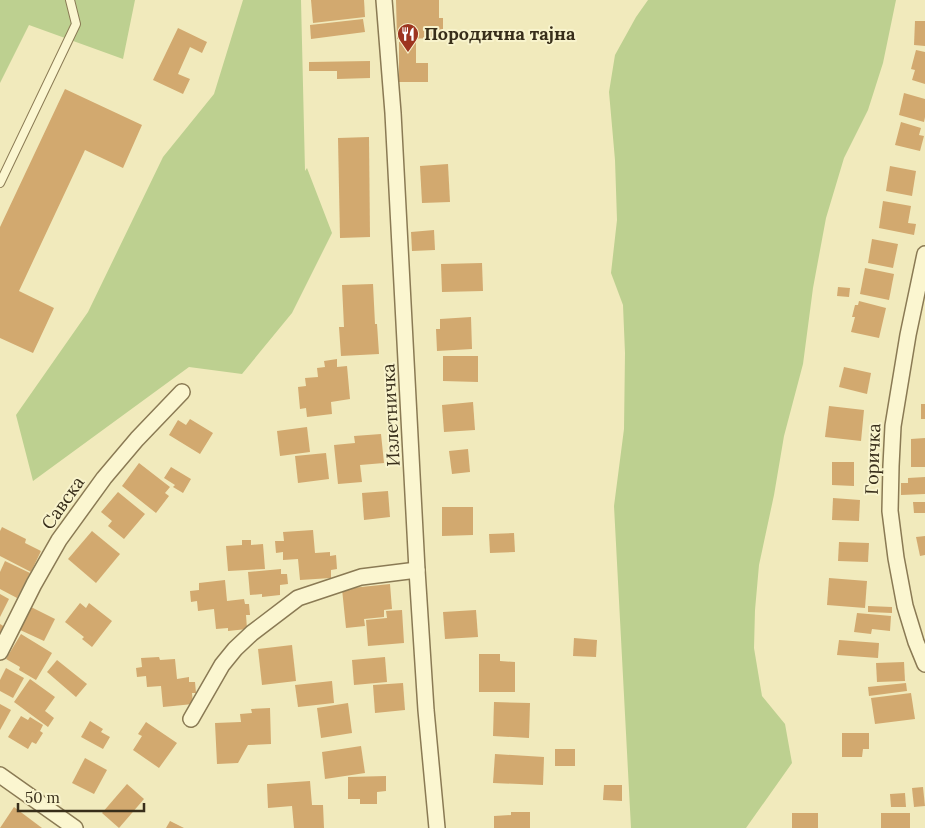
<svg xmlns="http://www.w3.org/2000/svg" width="925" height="828" font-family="Lora,serif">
<rect width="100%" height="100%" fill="#f1eabc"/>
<g fill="#bdd090">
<path d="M0 0H135L123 59 29 25 0 83Z"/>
<path d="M243 0H301L305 171 307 168 332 233 292 313 242 374 189 367 33 481 16 415 88 312 163 157 214 94Z"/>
<path d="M648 0H896L883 63 868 110 844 158 826 218 813 288 803 364 784 436 774 495 759 565 755 610 754 648 762 696 785 724 792 763 746 828H631L614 506 624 429 625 353 623 305 611 273 617 220 615 160 609 92 615 55 636 17Z"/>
</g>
<g fill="#d2a96f">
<path d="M311 0H364L365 17 313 23Z"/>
<path d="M396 0H439V18H443V38L397 39Z"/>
<path d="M363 19 365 32 311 39 310 25Z"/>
<path d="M915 21H925V46L914 45Z"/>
<path d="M178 28 207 42 202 53 190 47 178 74 190 79 183 94 153 80Z"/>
<path d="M399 42H416V63H428V82H399Z"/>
<path d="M916 50 925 52V84L912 80 915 70 911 69Z"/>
<path d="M370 61V78L337 79V71H309V62Z"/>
<path d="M65 89 142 125 123 168 85 150 19 291 54 308 33 353 0 338V227Z"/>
<path d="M904 93 925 99V117L924 122 899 115Z"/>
<path d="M901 122 921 128 919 135 924 136 920 151 895 145Z"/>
<path d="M369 137 370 237 340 238 338 138Z"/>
<path d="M448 164 450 202 422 203 420 166Z"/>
<path d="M890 166 916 171 912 196 886 191Z"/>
<path d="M883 201 911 206 908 223 916 224 914 235 879 228Z"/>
<path d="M434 230 435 250 412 251 411 232Z"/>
<path d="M872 239 898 244 893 268 868 263Z"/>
<path d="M482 263 483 291 442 292 441 264Z"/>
<path d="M865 268 894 274 889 300 860 294Z"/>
<path d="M373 284 375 324H377L379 354 341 356 339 327H344L342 285Z"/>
<path d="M838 287 850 288 849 297 837 296Z"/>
<path d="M859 301 886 308 879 338 851 332 855 317H852L855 305H858Z"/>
<path d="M471 317 472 349 437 351 436 329H440V319Z"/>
<path d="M443 356H478V382L443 381Z"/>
<path d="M337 359V367L347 366 350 399 331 402 332 414 307 417 306 408 300 409 298 387 306 386 305 378 318 377 317 368 325 367 324 361Z"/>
<path d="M844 367 871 373 867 394 839 387Z"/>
<path d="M473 402 475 430 444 432 442 405Z"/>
<rect x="921" y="404" width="4" height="15"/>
<path d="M829 406 864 410 861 441 825 437Z"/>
<path d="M190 419 213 433 200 454 169 435 178 420 186 425Z"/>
<path d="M307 427 310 452 280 456 277 431Z"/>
<path d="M381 434 384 463 360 465 362 482 338 484 334 445 355 443 354 436Z"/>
<path d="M925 438V467H911V439Z"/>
<path d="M468 449 470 472 452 474 449 451Z"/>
<path d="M326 453 329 479 298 483 295 456Z"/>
<path d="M832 462H854V486L832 485Z"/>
<path d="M139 463 170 487 165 493 169 496 156 513 122 486Z"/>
<path d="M171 467 191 479 183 493 173 487 175 485 164 478Z"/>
<path d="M925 477V494L901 495V483H908V478Z"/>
<path d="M388 491 390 517 364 520 362 493Z"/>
<path d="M118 492 145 514 124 539 108 526 112 521 101 512Z"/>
<path d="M833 498 860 500 859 521 832 520Z"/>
<path d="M913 502H925V513H914Z"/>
<path d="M442 507H473V535L442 536Z"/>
<path d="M2 527 26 539 25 543 41 551 31 572 0 556V531Z"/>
<path d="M313 530 315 553 330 552V556L336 555 337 569 331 570V578L300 580 298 559 283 560V552L276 553 275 541H284L283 532Z"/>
<path d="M92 531 120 554 96 583 68 559Z"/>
<path d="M514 533 515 552 490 553 489 534Z"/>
<path d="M925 536V555L920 556 916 537Z"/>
<path d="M242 540H251V545L263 544 265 569 228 571 226 546 242 545Z"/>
<path d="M839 542 869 543 868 562 838 561Z"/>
<path d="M5 561 30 573 17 598 0 589V572Z"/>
<path d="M281 569V574H287L288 584 280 585V595L262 597V594L250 595 248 572Z"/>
<path d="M829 578 867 581 865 608 827 605Z"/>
<path d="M225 580 227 601 244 599 245 604H249L250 615H246L247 629 228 631V628L216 629 214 609 198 611 197 601 191 602 190 591 199 590V583Z"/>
<path d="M390 584 392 609 384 610V617L364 619 365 626 346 628 342 589Z"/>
<path d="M0 594 9 599 0 617Z"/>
<path d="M80 603 86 608 89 603 112 621 92 647 82 639 84 637 65 622Z"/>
<path d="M29 606 55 619 44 641 18 629Z"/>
<path d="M868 606 892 607V613L868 612Z"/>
<path d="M402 610 404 643 368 646 366 620 387 618 386 611Z"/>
<path d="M476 610 478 637 445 639 443 612Z"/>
<path d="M857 613 891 616 890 631 872 629 871 634 854 632Z"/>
<path d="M0 624 5 627 0 636Z"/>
<path d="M21 634 52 653 36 680 19 670 20 667 6 659Z"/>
<path d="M574 638 597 640 596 657 573 656Z"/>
<path d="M839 640 879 643 878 658 837 655Z"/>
<path d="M292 645 296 681 262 685 258 649Z"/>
<path d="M479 654H500V661L515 662V692H479Z"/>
<path d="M159 657 160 660 175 659 177 679 189 677V682H195L196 693H192L193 704 163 707 161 686 147 687 146 676 137 677 136 668 142 667 141 658Z"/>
<path d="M385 657 387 682 354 685 352 660Z"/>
<path d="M57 660 87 684 76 697 47 672Z"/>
<path d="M904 662 905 681 877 682 876 663Z"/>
<path d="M6 668 24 678 13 698 0 691V680Z"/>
<path d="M30 679 55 697 45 711 54 718 48 727 14 702Z"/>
<path d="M332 681 334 703 298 707 295 685Z"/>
<path d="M403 683 405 710 375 713 373 685Z"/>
<path d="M906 683 907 691 869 696 868 687Z"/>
<path d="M911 693 915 719 875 724 871 698Z"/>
<path d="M494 702 530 703 529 738 493 736Z"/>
<path d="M348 703 352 733 321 738 317 708Z"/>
<path d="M0 704 11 710 0 730Z"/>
<path d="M270 708 271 744 248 745 238 763 217 764 215 723 241 722 240 714 252 713 251 709Z"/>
<path d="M21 716 28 720 30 717 43 725 40 731 43 733 36 744 32 742 28 749 8 737Z"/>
<path d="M90 721 103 729 101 732 110 737 103 749 81 737Z"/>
<path d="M146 722 177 743 159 768 133 750 142 736 138 734Z"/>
<path d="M842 733H869V749H863L862 757H842Z"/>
<path d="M361 746 365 773 325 779 322 752Z"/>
<rect x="555" y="749" width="20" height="17"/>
<path d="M495 754 544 757 543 785 493 783Z"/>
<path d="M85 758 107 770 94 794 72 783Z"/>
<path d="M386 776V791L377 792V804H360V799H348V777Z"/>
<path d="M310 781 312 805H323L324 828H294L292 806 268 808 267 784Z"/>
<path d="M127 784 144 799 119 828 102 813Z"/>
<path d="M604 785H622V801L603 800Z"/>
<path d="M923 787 925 806 914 807 912 788Z"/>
<path d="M905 793 906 807H891L890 794Z"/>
<path d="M14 807 42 828H0Z"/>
<path d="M511 812H530V828H494V816L511 815Z"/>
<rect x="792" y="813" width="26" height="15"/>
<rect x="881" y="813" width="29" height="15"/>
<path d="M170 821 184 828H166Z"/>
</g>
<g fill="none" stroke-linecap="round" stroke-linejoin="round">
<g stroke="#8a7a54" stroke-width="10">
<path id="lane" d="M0 183 76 24 70 0"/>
</g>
<g stroke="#8a7a54" stroke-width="18">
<g id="street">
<path d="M384 0 393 113 417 570 426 710 437 828"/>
<path d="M925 254 908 335 893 426 891 466 890 511 896 558 905 606 916 642 925 664"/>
<path d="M0 652 34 584 59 540 104 478 137 439 182 392"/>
<path d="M191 719 222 665 235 649 252 633 298 598 361 577 417 570"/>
<path d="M0 775 75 828"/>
</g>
</g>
<use href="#lane" stroke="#fbf6d0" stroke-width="8"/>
<use href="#street" stroke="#fbf6d0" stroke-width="15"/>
</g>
<defs>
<g id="restaurant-pin" transform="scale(1.125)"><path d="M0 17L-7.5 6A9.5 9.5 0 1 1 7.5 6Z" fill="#9d3520" stroke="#f8f3cc"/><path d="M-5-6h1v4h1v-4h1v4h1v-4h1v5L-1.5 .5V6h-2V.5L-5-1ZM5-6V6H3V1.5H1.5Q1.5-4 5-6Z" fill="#fff"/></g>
</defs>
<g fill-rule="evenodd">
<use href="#restaurant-pin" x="408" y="34"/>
</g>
<g text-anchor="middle" stroke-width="4" stroke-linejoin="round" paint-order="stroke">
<g font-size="18" font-weight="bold" fill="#382e1a" stroke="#f8f3cc" text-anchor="start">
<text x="424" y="40">Породична тајна</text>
</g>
<g font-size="18" fill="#382e1a" stroke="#f8f3cc">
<text transform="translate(391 415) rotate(-93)" y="6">Излетничка</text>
<text transform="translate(873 459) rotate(-88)" y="6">Горичка</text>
<text transform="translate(63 503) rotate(-55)" y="6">Савска</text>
</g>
</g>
<path d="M18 803v8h126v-8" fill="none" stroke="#382e1a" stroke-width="2.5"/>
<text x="25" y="803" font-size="15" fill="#382e1a" stroke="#f8f3cc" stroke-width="4" paint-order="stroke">50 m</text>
</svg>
